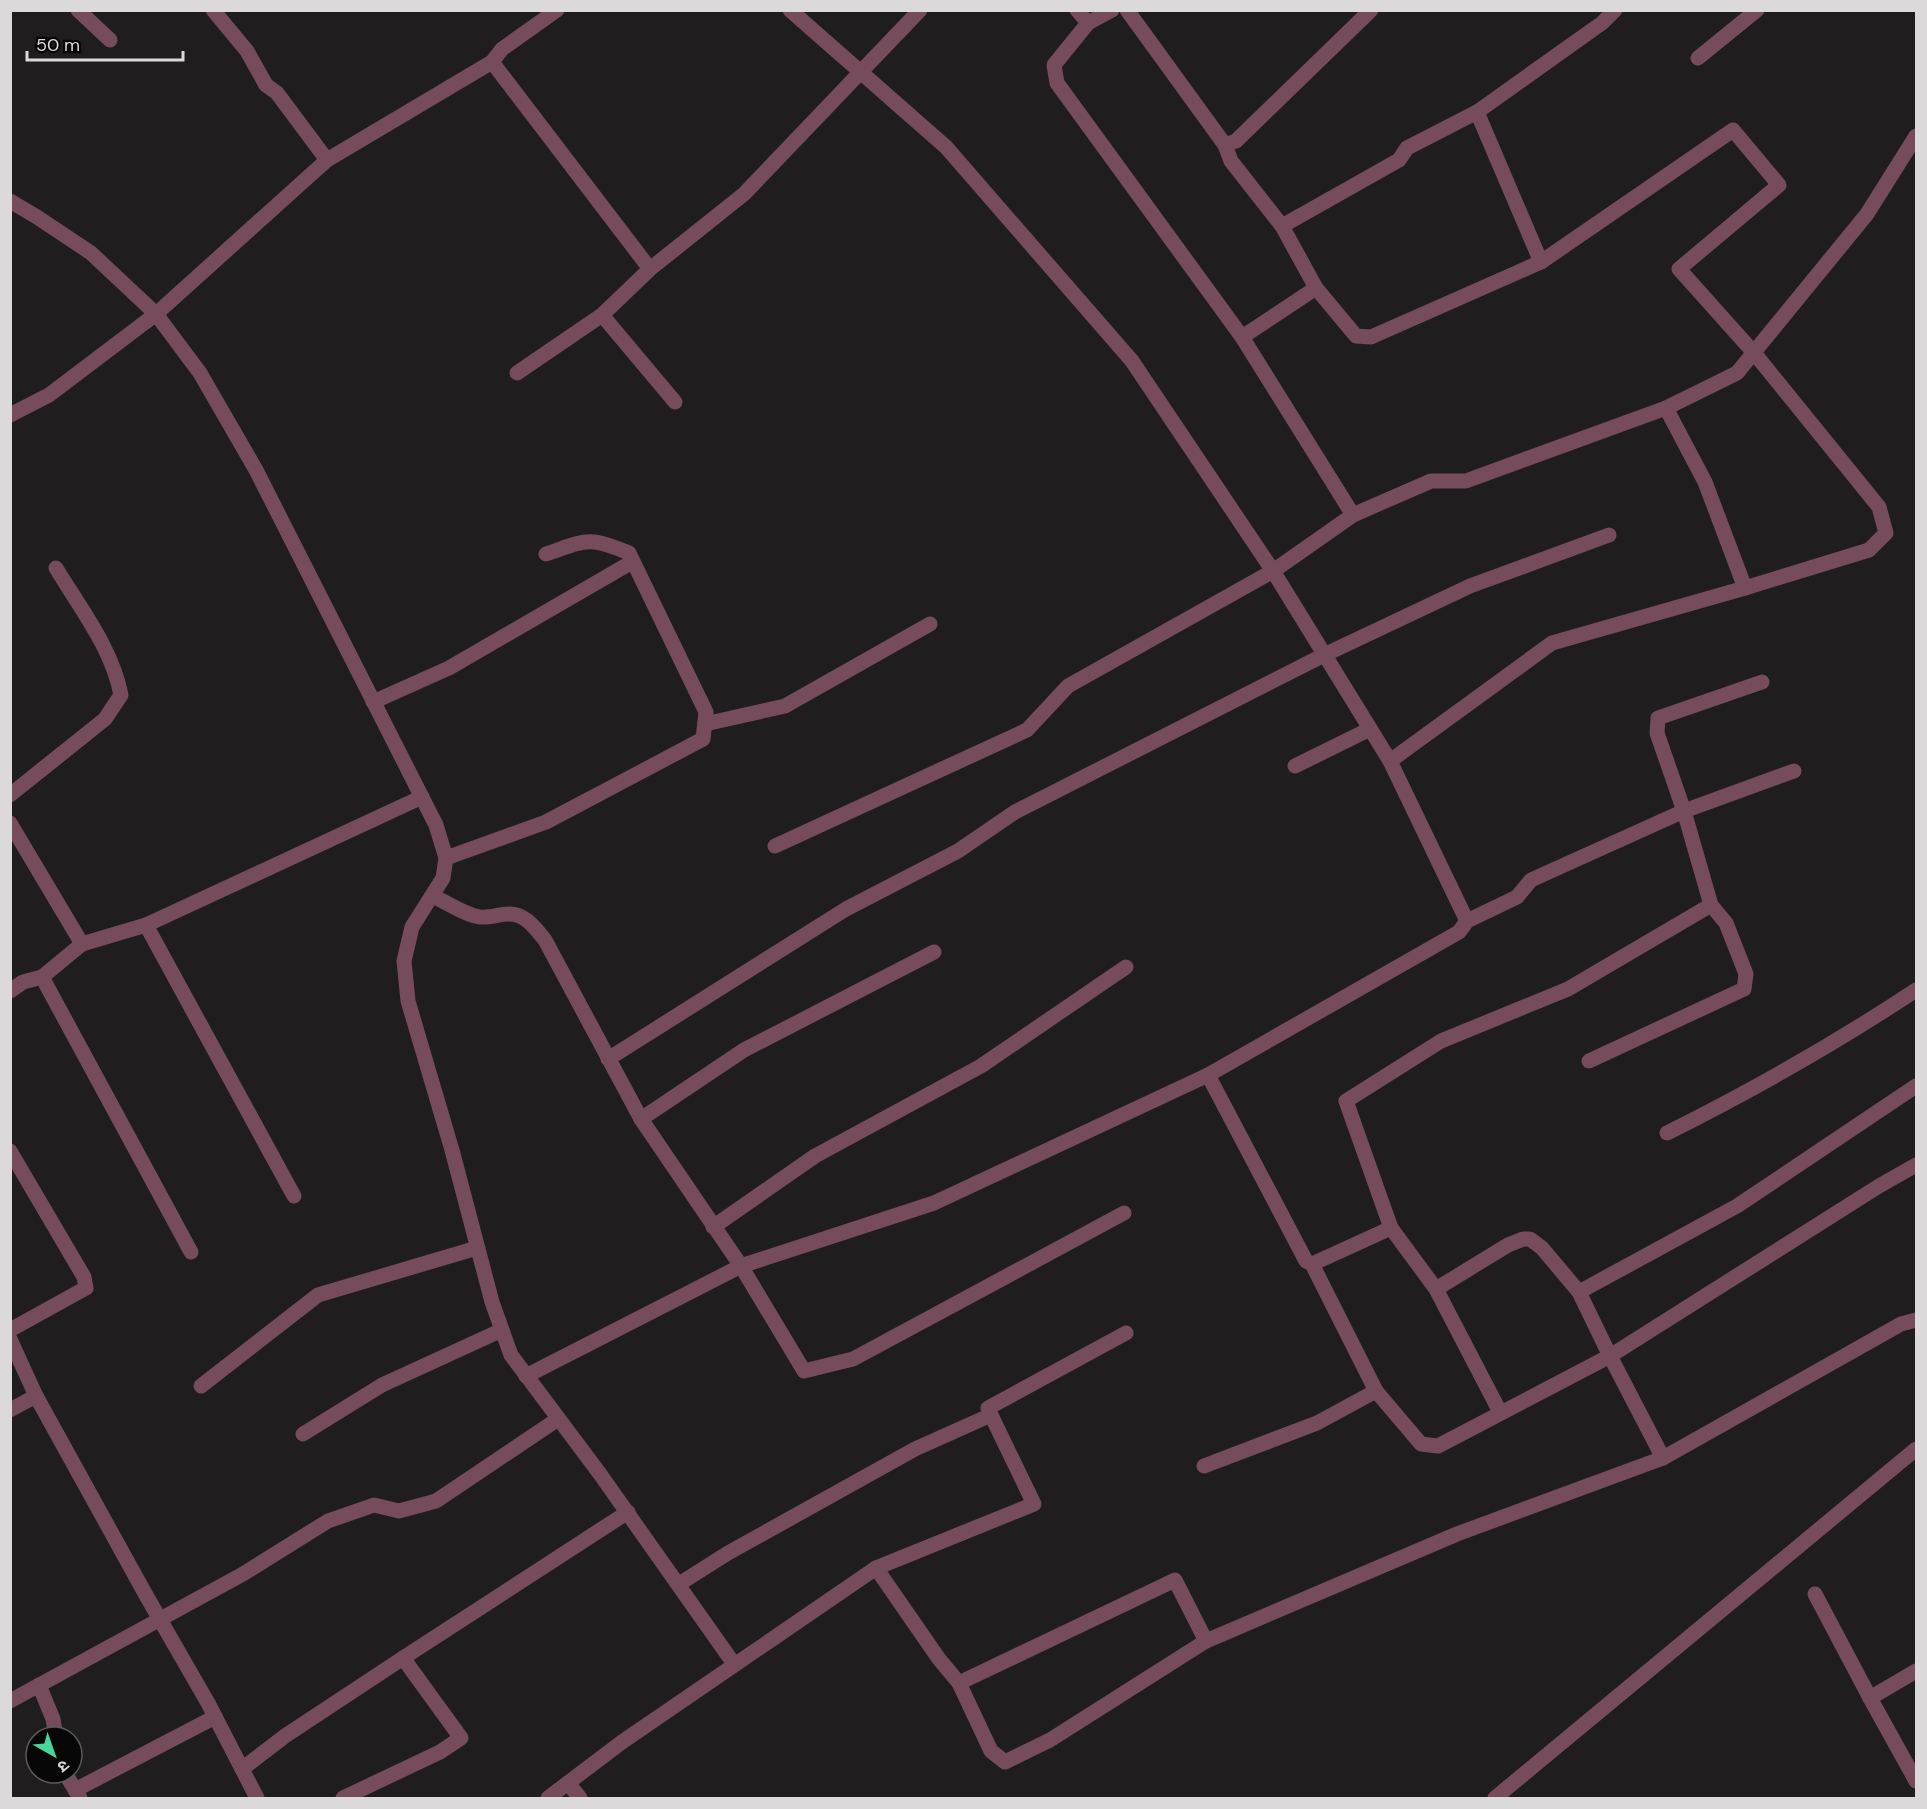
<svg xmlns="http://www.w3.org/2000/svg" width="1927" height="1809" font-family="'DM Sans','Noto Sans Devanagari',sans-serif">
<rect width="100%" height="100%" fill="#1f1d1d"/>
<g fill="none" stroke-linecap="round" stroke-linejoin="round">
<g stroke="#764b5b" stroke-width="15">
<path d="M78 10 110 40"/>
<path d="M213 10 247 51 266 85 277 93 327 160"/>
<path d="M790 10 946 147 1132 361 1273 571 1390 761 1467 921"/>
<path d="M1077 10 1088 23"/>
<path d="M1112 10 1088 23 1054 65 1057 83 1242 337 1353 515"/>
<path d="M1127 10 1225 145 1231 161 1282 226 1316 288 1356 336 1371 337 1541 262 1733 130 1779 185 1679 269 1755 354 1879 507 1886 533 1869 550 1745 588 1552 643 1390 761"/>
<path d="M1698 58 1757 10"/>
<path d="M492 62 650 269"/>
<path d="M1477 112 1541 262"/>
<path d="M1225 145 1236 141 1371 10"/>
<path d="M10 201 37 217 91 253 156 314 200 373 256 470 436 825 446 858 443 878 412 927 404 961 408 1001 452 1150 492 1302 511 1355 600 1474 734 1664"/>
<path d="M1282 226 1399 160 1407 148 1477 112 1602 23 1615 10"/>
<path d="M602 315 675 402"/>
<path d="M1242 337 1316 288"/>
<path d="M517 373 602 315 650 269 744 194 920 10"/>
<path d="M1666 408 1705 482 1745 588"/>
<path d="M10 415 49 395 156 314 327 160 492 62 502 49 557 10"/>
<path d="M373 702 449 668 632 562"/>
<path d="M705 724 785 706 930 624"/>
<path d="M1295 766 1370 729"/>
<path d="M10 795 105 719 121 695C112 648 80 608 56 568"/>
<path d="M10 823 82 944"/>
<path d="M775 846 1027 730 1068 686 1273 571 1353 515 1431 481H1466L1666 408 1737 373 1867 214 1916 136"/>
<path d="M446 858 546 822 703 739 706 712 629 553C588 536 587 540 546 554"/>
<path d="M433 896C446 902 467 916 480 917 490 918 499 914 508 914 525 913 535 928 545 940L641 1119 741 1266 804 1371 853 1359 1124 1213"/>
<path d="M146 925 294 1196"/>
<path d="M42 977 191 1252"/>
<path d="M10 991 23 982 42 977 82 944 146 925 422 797"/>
<path d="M608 1059 846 909 958 851 1015 812 1324 655 1470 586 1609 535"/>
<path d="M1589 1061 1744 989 1746 974 1726 923 1711 905 1684 811 1657 733 1658 718 1762 682"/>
<path d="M641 1119 744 1050 934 952"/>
<path d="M1667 1133C1753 1090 1836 1043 1916 990"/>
<path d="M10 1151 84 1277 86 1288 10 1330"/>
<path d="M713 1227 815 1156 981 1066 1126 967"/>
<path d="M1312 1264 1391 1228"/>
<path d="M1436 1289 1508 1245 1523 1239H1530L1542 1248 1579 1292 1610 1356 1663 1458"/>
<path d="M1579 1292 1737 1206 1916 1086"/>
<path d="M10 1339 36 1396"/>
<path d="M526 1376 741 1266 934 1203 1208 1075 1459 932 1467 921 1517 897 1531 880 1684 811 1794 771"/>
<path d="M201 1386 318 1295 477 1248"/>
<path d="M1376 1391 1421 1444 1438 1446 1610 1356 1879 1186 1916 1165"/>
<path d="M10 1410 36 1396 147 1597 208 1703 257 1798"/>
<path d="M1500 1412 1436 1289 1391 1228 1346 1101 1441 1041 1568 989 1711 905"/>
<path d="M991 1415 988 1408 1126 1333"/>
<path d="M303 1434 382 1385 502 1330"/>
<path d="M1204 1466 1317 1423 1376 1391 1312 1264 1306 1261 1208 1075"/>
<path d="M876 1568 939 1659 959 1683 991 1751 1005 1762 1050 1740 1206 1641 1457 1534 1663 1458 1901 1324 1916 1320"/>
<path d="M1815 1594 1870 1698 1916 1671"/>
<path d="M959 1683 1175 1580 1206 1641"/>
<path d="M39 1685 53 1719 56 1737"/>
<path d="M1870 1698 1916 1781"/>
<path d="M10 1701 243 1574 328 1521 374 1505 399 1511 436 1501 558 1419"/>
<path d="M242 1769 285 1736 403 1658"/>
<path d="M65 1773 80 1798"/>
<path d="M568 1783 580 1798"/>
<path d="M75 1790 215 1717"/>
<path d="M343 1798 440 1752 461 1738 403 1658 628 1512"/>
<path d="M548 1798 622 1742 876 1568 1034 1504 991 1415 915 1449 728 1553 679 1584"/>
<path d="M1495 1798 1916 1449"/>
</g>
</g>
<rect width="1927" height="1809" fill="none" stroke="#dbd9da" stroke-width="24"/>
<g transform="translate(54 1755) rotate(140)"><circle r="28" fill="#080708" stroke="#5c5b5c" stroke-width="1.5"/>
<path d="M0-4.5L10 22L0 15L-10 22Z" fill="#49d49c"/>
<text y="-9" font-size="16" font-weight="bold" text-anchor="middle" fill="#dbd9da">उ</text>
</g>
<path d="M27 51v9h156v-9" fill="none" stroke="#dbd9da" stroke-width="3"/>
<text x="36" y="51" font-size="18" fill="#dbd9da" stroke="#080708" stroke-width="4.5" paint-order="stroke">50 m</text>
</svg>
